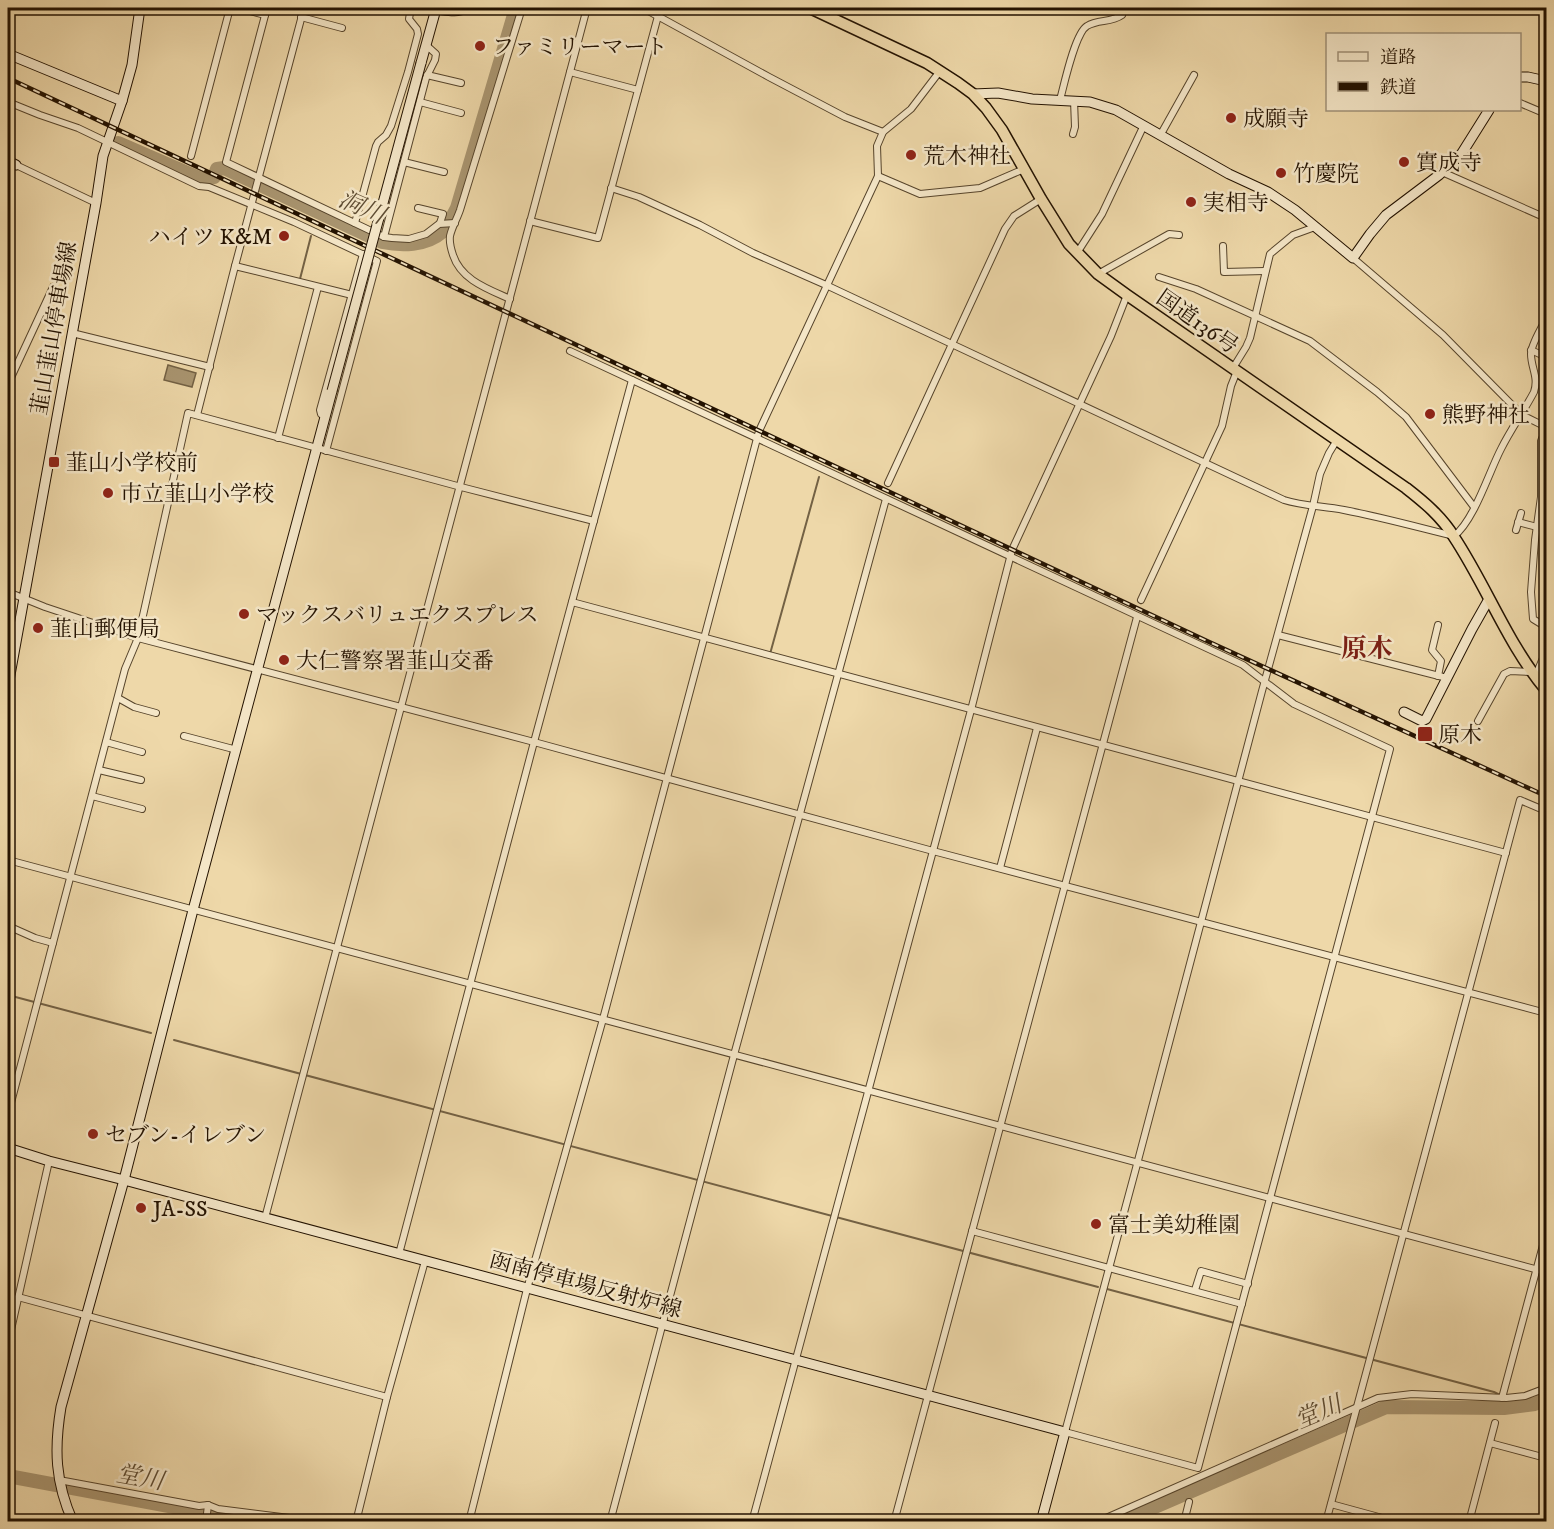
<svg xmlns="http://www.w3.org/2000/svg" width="1554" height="1529" font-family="'IM FELL DW Pica','Noto Serif JP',serif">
<rect width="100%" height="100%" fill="#eed8a9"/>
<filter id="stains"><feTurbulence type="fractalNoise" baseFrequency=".00333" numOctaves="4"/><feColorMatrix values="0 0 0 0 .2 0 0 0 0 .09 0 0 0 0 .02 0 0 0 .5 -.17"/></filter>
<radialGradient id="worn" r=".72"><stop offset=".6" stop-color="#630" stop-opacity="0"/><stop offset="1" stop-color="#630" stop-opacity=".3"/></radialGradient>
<path fill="#a99570" stroke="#736144" stroke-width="1.5" d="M168 365 196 373 192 387 164 380Z"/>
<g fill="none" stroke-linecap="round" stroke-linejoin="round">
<g stroke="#736144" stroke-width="2">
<path d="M300 279 311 236"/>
<path d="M770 654 819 477"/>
<path d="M8 995 151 1033"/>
<path d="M174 1040 1098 1287"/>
<path d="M1107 1289 1494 1392 1498 1394 1504 1408"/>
</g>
<g stroke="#a99570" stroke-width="14">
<path d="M118 143 201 179 214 177 217 169 224 168 382 242C401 246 426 246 442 232 448 226 453 216 457 208L516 8"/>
<path d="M8 1476 212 1514 265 1522"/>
<path d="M1120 1522 1386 1407 1504 1408 1535 1404 1546 1399"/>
</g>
<g stroke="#56442b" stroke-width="8">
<g id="street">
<path d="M239 8 265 15"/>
<path d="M267 8 226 162 384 237 392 238 409 239 426 234 439 224 455 223"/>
<path d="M643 8 769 77 845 117 883 132"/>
<path d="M301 17 342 28"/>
<path d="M570 72 638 90"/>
<path d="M427 75 461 83"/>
<path d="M1060 100C1064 85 1075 33 1087 26 1098 19 1111 23 1122 15"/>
<path d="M8 102 40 115 78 128 199 186 209 187 294 222 377 261 326 451"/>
<path d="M420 102 461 113"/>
<path d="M1520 103 1546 114"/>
<path d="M1073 134 1075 127 1074 100"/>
<path d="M1161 134 1194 75"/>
<path d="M191 156 230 8"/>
<path d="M404 162 444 172"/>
<path d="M16 165 96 203"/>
<path d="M1442 172 1546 218"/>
<path d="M878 176 920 194 980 188 1024 169"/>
<path d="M611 188 639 197 700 225 753 253 826 285 1284 500C1303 506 1323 506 1344 510 1381 517 1417 527 1454 536 1474 521 1489 472 1501 449 1511 429 1524 411 1534 392 1539 377 1531 368 1531 354 1531 344 1542 328 1546 318"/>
<path d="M418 208 443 214 440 223"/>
<path d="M530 221 598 238 658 16"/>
<path d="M355 223 376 146 378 142 386 135 391 126 408 72 418 34 417 29 409 19 410 13 414 8"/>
<path d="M384 237 426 78 435 60 436 54 426 45"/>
<path d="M1223 246 1224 272 1265 271"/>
<path d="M1077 253 1102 214 1144 125"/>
<path d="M1353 258 1443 335 1522 415 1546 427"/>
<path d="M235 266 352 295"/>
<path d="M1098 274 1169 234 1179 235"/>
<path d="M1159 277 1196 289 1310 341 1377 392 1406 417 1474 507"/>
<path d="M510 299C488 289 461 280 453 255 451 249 449 243 450 236 452 227 457 219 460 210L522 8"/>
<path d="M72 333 210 367"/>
<path d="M1531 350 1546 357"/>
<path d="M570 351 1243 665 1294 704 1390 749 1198 1468 1065 1432 1136 1168 1262 691 1313 506 1320 474 1329 453 1337 440"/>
<path d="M1233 368 1246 347 1250 338 1270 254 1293 235 1315 227"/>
<path d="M8 384 53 287"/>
<path d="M197 415 235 266 304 8"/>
<path d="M325 417 321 414 320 410 363 254"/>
<path d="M1546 429 1541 441V497L1535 540 1531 592 1533 619 1546 627"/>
<path d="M278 438 318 287"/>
<path d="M888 483 1005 229 1014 216 1041 199"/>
<path d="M1518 522 1537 527"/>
<path d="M1516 530 1521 513"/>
<path d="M8 592 45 607 138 638 534 742 933 851 1546 1013"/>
<path d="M1141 600 1222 426 1231 386 1237 371"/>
<path d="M572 602 1506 853"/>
<path d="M1278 635 1447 678"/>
<path d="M1438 676 1441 661 1432 650 1438 625"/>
<path d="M1535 677 1546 651"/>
<path d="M118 698 134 707 156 713"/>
<path d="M1478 721 1504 674 1510 671 1531 672"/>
<path d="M184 736 237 750"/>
<path d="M106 742 142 752"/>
<path d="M99 770 141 780"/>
<path d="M92 796 142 809"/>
<path d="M8 860 1546 1272"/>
<path d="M1000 868 1037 728"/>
<path d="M8 926 35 938 53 943"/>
<path d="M8 1114 125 669 138 638 188 413 461 487 594 521"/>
<path d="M265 1218 587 8"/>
<path d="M972 1231 1242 1304"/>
<path d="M399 1254 534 742 632 380"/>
<path d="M1195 1290 1201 1271 1248 1284"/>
<path d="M18 1297 387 1397"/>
<path d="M8 1343 49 1161"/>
<path d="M1502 1398 1546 1234"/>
<path d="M1490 1443 1546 1458"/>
<path d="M59 1480 199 1506 208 1505 218 1509 321 1522"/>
<path d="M1331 1504 1397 1522"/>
<path d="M206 1522 208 1505"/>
<path d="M356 1522 387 1397 425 1261"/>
<path d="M469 1522 527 1289 603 1019 759 431 878 176 877 146 883 132 911 109 940 71"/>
<path d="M610 1522 734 1055 886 499"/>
<path d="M752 1522 971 710 1012 550 1111 336 1127 295"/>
<path d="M894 1522 1137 617"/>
<path d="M1097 1522 1378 1398 1412 1394 1506 1398 1525 1396 1546 1388"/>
<path d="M1184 1522 1189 1502"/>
<path d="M1326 1522 1520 800 1546 811"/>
<path d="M1469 1522 1495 1423"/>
</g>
</g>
<g stroke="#231201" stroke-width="11">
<g id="secondary">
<path d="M437 8 436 9C446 10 457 13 466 8"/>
<path d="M8 54 122 101 103 156 96 203 8 686"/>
<path d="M421 63 436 9"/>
<path d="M1520 77H1528L1546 81"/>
<path d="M973 94 998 93 1032 99 1090 102 1116 110 1229 174 1268 192 1295 210 1353 258 1370 234 1386 215 1439 175 1462 153 1489 110"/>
<path d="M122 101 132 65 140 8"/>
<path d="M8 161 16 165"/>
<path d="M1404 712 1422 721 1426 719 1472 629 1489 599"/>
<path d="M8 1148 49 1161 124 1180 1065 1432 1041 1522"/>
<path d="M73 1522C55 1482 54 1449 61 1407L124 1180 193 910 332 391"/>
</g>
</g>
<g stroke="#231201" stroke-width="13">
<path id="highway" d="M810 8 927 63 958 83 973 94 986 108 1002 130 1041 199 1069 244 1098 274 1127 295 1406 488C1424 502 1442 517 1454 537 1487 587 1508 645 1546 690"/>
</g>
<use href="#street" stroke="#f4e6c7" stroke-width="6"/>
<use href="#secondary" stroke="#f4e6c7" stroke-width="9"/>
<use href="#highway" stroke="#eed8a9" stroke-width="10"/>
<g stroke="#231201" stroke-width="4.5">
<path id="rail" d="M8 78 1207 641 1546 796"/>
</g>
<use href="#rail" stroke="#f4e6c7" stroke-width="2" stroke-dasharray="7" stroke-linecap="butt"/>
<g stroke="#231201" stroke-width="11" stroke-linecap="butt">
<path id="secondary-bridge" d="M332 391 421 63"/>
</g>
<use href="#secondary-bridge" stroke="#f4e6c7" stroke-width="9"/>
</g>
<g fill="#8f2418" stroke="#f4e6c7" stroke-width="2">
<circle cx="480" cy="46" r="6"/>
<circle cx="1231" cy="118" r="6"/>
<circle cx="911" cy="155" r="6"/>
<circle cx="1404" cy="162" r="6"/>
<circle cx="1281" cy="173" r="6"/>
<circle cx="1191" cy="202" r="6"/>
<circle cx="284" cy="236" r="6"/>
<circle cx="1430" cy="414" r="6"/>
<rect x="48" y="456" width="12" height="12" rx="3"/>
<circle cx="108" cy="493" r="6"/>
<circle cx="244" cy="614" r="6"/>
<circle cx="38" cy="628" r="6"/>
<circle cx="284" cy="660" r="6"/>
<rect x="1417" y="726" width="16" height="16" rx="3"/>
<circle cx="93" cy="1134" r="6"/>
<circle cx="141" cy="1208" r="6"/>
<circle cx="1096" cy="1224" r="6"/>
</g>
<g text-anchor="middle" stroke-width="5" stroke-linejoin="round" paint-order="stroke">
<g font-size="22" fill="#231201" stroke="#f4e6c7" text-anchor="start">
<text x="492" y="54">ファミリーマート</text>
<text x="1243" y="126">成願寺</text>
<text x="923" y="163">荒木神社</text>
<text x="1416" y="170">實成寺</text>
<text x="1293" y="181">竹慶院</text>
<text x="1203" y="210">実相寺</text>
<text x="272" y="244" text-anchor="end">ハイツ K&amp;M</text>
<text x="1442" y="422">熊野神社</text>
<text x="66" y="470">韮山小学校前</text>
<text x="120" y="501">市立韮山小学校</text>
<text x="256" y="622">マックスバリュエクスプレス</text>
<text x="50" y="636">韮山郵便局</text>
<text x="296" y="668">大仁警察署韮山交番</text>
<text x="1438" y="742">原木</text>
<text x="105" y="1142">セブン-イレブン</text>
<text x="153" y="1216">JA-SS</text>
<text x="1108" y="1232">富士美幼稚園</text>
</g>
<g font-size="22" fill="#231201" stroke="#f4e6c7">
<text transform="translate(1198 321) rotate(35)" y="8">国道136号</text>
<text transform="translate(53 328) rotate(-80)" y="8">韮山韮山停車場線</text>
<text transform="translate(586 1284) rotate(15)" y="8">函南停車場反射炉線</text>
</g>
<g font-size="24" font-style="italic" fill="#5f4d33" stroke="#f4e6c7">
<text transform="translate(362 207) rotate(24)" y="8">洞川</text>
<text transform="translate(1318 1412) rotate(-23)" y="8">堂川</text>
<text transform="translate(140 1477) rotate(10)" y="8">堂川</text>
</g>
<g font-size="26" font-weight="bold" fill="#7a1f14" stroke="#f4e6c7">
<text x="1367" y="657">原木</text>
</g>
</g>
<rect width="1554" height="1529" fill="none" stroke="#eed8a9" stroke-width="30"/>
<rect x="9" y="9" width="1536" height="1511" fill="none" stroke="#231201" stroke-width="3"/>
<rect x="15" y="15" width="1524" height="1499" fill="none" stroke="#231201" stroke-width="1.5"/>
<rect x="1326" y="33" width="195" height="78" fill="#f4e6c7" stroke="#a09178" stroke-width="1.5"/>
<rect x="1338" y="52" width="30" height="9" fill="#f4e6c7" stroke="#a09178" stroke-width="1.5"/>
<text x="1380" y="63" font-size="18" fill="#231201">道路</text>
<rect x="1338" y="82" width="30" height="9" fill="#231201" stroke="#a09178" stroke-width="1.5"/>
<text x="1380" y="93" font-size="18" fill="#231201">鉄道</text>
<rect width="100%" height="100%" filter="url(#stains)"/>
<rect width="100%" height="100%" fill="url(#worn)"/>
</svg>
